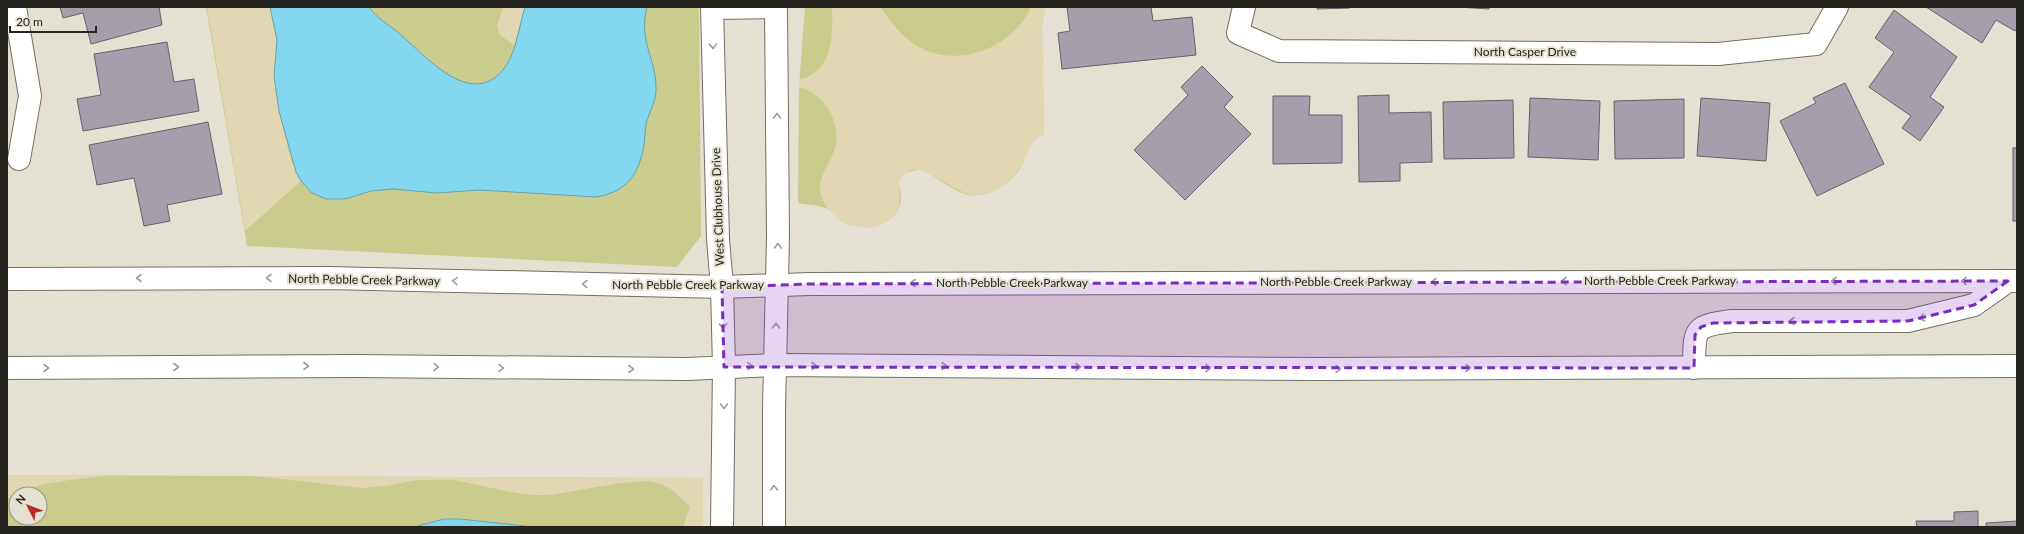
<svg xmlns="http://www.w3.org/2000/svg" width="2024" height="534" font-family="Lato,sans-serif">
<rect width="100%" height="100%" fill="#e4e1d3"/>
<g fill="#c9cc8c" fill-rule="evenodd">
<path d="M206 7H699L701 236 677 267 247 246Z"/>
<path d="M805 7H1045L1042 26 1044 134C1028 139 1027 158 1019 170 1008 185 988 198 969 195 951 191 937 176 921 169L904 173 899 180C898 187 902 195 901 201 896 227 865 231 845 223 838 220 834 213 828 209 821 205 806 205 798 203L799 87Z"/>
<path d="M7 475 703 478V527H7ZM16 494H40V518H16Z"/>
</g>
<g fill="#e1d7b2">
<path d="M207 7H270L277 40 274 76 279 111 291 160 301 181 245 231Z"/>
<path d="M503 7H525L514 45 500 35 497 26Z"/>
<path d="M832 7H881C891 23 902 37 919 47 958 69 1013 48 1031 7H1045L1042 26 1044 134C1031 138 1029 151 1023 162 1014 179 997 194 977 195 952 197 917 149 899 180 897 196 905 203 892 217 869 241 825 221 820 191 818 177 829 165 834 152 843 125 826 94 799 87V80C833 72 833 36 832 7Z"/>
<path d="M7 475H109C81 480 29 481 7 499Z"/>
<path d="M254 476 703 478V527H683L690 506 671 489 659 483 649 481 621 483 550 495H534L516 493 454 480H418L386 486 362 488Z"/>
</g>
<g fill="#82d7ef" stroke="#66a1b1">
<path d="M270 7H369C378 20 390 25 401 35 426 56 470 109 503 70 516 55 519 26 525 7H647C638 41 656 58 656 88 657 100 649 112 646 124 645 131 645 138 644 145 639 174 627 192 596 197L479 190 437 193 393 189 371 191 345 199H326L312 193 301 181 296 172 279 111 274 76 277 40Z"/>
<path d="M444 519H460L534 527H414Z"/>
</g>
<g fill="#a59fac" stroke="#66616c">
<path d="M60 7H159L162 25 91 44 83 13 63 18Z"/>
<path d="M1067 7H1151L1153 21 1192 17 1196 55 1062 69 1058 33 1070 31Z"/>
<path d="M1317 7H1350V8L1317 9Z"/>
<path d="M1458 7H1489V9Z"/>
<path d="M1926 7H2017V29L2015 31 1996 20 1982 43Z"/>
<path d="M1894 10 1957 57 1930 97 1944 107 1920 141 1902 128 1911 116 1869 87 1894 52 1875 38Z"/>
<path d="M167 42 174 82 194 79 199 111 83 131 77 99 101 95 94 54Z"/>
<path d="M1202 66 1233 97 1224 107 1251 134 1185 200 1134 150 1188 95 1181 87Z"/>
<path d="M1845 83 1884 164 1817 196 1780 121 1816 103 1813 98Z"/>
<path d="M1389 95V113L1431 112 1432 162 1400 163V181L1359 182 1358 96Z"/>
<path d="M1273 96H1310L1309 115H1342V163L1273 164Z"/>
<path d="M1530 98 1600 101 1598 160 1528 157Z"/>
<path d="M1701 98 1770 103 1766 161 1697 156Z"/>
<path d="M1684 99V158L1615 159 1614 101Z"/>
<path d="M1513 100 1514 158 1444 159 1443 102Z"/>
<path d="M208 122 222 194 167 205 170 221 144 226 134 178 97 185 89 145Z"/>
<rect x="2013" y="148" width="4" height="73"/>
<path d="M1978 511V527H1917L1916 521H1954V512Z"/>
<path d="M2017 521V527H1986V523Z"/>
</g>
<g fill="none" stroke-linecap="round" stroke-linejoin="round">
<g stroke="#726f63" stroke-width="24">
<g id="street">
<path d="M15 7 30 96 19 159"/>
<path d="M1244 7 1238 33 1279 51 1718 54 1816 44 1837 7"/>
</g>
</g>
<g stroke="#726f63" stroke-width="24">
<g id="secondary">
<path d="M712 7 718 239 722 287 724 367 722 527"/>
<path d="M712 8 776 7"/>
<path d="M774 527V409L778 237 776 7"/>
</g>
</g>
<g stroke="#726f63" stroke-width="24">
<g id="primary">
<path d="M7 279 328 278 722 287 810 284 2017 281"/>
<path d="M7 368 357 366 687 369 775 365 1320 369 2017 366"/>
<path d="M1694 368C1695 330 1691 326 1732 321H1908L1974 305 2008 281"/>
</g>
</g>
<use href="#street" stroke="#fff" stroke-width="22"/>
<use href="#secondary" stroke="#fff" stroke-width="22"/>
<use href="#primary" stroke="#fff" stroke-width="22"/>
</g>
<defs><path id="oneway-chevron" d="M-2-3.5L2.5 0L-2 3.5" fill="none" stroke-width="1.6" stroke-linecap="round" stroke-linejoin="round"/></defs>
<g stroke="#9d9c9a">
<use href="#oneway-chevron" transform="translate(713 46) rotate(88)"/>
<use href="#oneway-chevron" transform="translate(777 116) rotate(-90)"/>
<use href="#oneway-chevron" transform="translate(778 246) rotate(-88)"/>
<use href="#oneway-chevron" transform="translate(139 278) rotate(180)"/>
<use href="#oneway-chevron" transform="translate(269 278) rotate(180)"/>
<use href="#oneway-chevron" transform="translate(455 281) rotate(-179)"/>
<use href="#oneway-chevron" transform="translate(1564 281) rotate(180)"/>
<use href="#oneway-chevron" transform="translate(1834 281) rotate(180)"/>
<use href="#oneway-chevron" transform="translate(1964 281) rotate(180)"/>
<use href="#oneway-chevron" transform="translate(1434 282) rotate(180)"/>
<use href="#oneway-chevron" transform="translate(913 283) rotate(180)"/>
<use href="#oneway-chevron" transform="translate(585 284) rotate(-179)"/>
<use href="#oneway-chevron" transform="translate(1922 318) rotate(166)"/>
<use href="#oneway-chevron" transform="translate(1792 321) rotate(-180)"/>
<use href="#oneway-chevron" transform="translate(723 326) rotate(88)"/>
<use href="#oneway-chevron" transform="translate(776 326) rotate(-89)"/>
<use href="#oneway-chevron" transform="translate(306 366)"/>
<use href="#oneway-chevron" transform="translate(750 366) rotate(-3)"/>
<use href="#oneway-chevron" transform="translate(814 366)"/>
<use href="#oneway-chevron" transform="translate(944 366)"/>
<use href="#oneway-chevron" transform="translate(176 367)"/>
<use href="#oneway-chevron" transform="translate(436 367) rotate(1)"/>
<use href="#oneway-chevron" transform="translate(1078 367)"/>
<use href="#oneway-chevron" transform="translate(46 368)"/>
<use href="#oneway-chevron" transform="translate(501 368) rotate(1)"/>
<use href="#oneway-chevron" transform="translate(1208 368)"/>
<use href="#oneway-chevron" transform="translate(1468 368)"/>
<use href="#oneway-chevron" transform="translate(631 369) rotate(1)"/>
<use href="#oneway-chevron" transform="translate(1338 369)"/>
<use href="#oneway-chevron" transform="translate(724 406) rotate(91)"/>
<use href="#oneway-chevron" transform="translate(774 488) rotate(-90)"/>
</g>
<path fill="#7b2cbf" fill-opacity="0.2" stroke="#7b2cbf" stroke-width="3" stroke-dasharray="8 5" stroke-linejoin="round" d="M2008 281 1974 305 1908 321 1713 323 1701 327 1695 335 1694 368 724 367 722 287 810 284Z"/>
<g text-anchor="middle" stroke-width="4" stroke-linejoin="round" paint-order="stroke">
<g font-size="12" fill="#26241f" stroke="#e4e1d3">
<text x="1525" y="56">North Casper Drive</text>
<text transform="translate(718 207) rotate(-92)" y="4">West Clubhouse Drive</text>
<text transform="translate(364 280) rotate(1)" y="4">North Pebble Creek Parkway</text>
<text x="1660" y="285">North Pebble Creek Parkway</text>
<text x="1336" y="286">North Pebble Creek Parkway</text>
<text x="1012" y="287">North Pebble Creek Parkway</text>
<text x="688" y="289">North Pebble Creek Parkway</text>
</g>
</g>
<rect width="2024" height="534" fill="none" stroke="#26241f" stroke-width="16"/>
<g transform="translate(28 506) rotate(312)"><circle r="19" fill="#e4e1d3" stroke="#98958b"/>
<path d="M0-3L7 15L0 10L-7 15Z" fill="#ba2a2a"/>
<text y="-6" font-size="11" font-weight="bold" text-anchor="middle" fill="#26241f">N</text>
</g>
<path d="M10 26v6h86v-6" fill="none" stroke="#26241f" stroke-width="2"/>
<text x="16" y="26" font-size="12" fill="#26241f" stroke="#e4e1d3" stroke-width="3" paint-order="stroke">20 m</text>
</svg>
